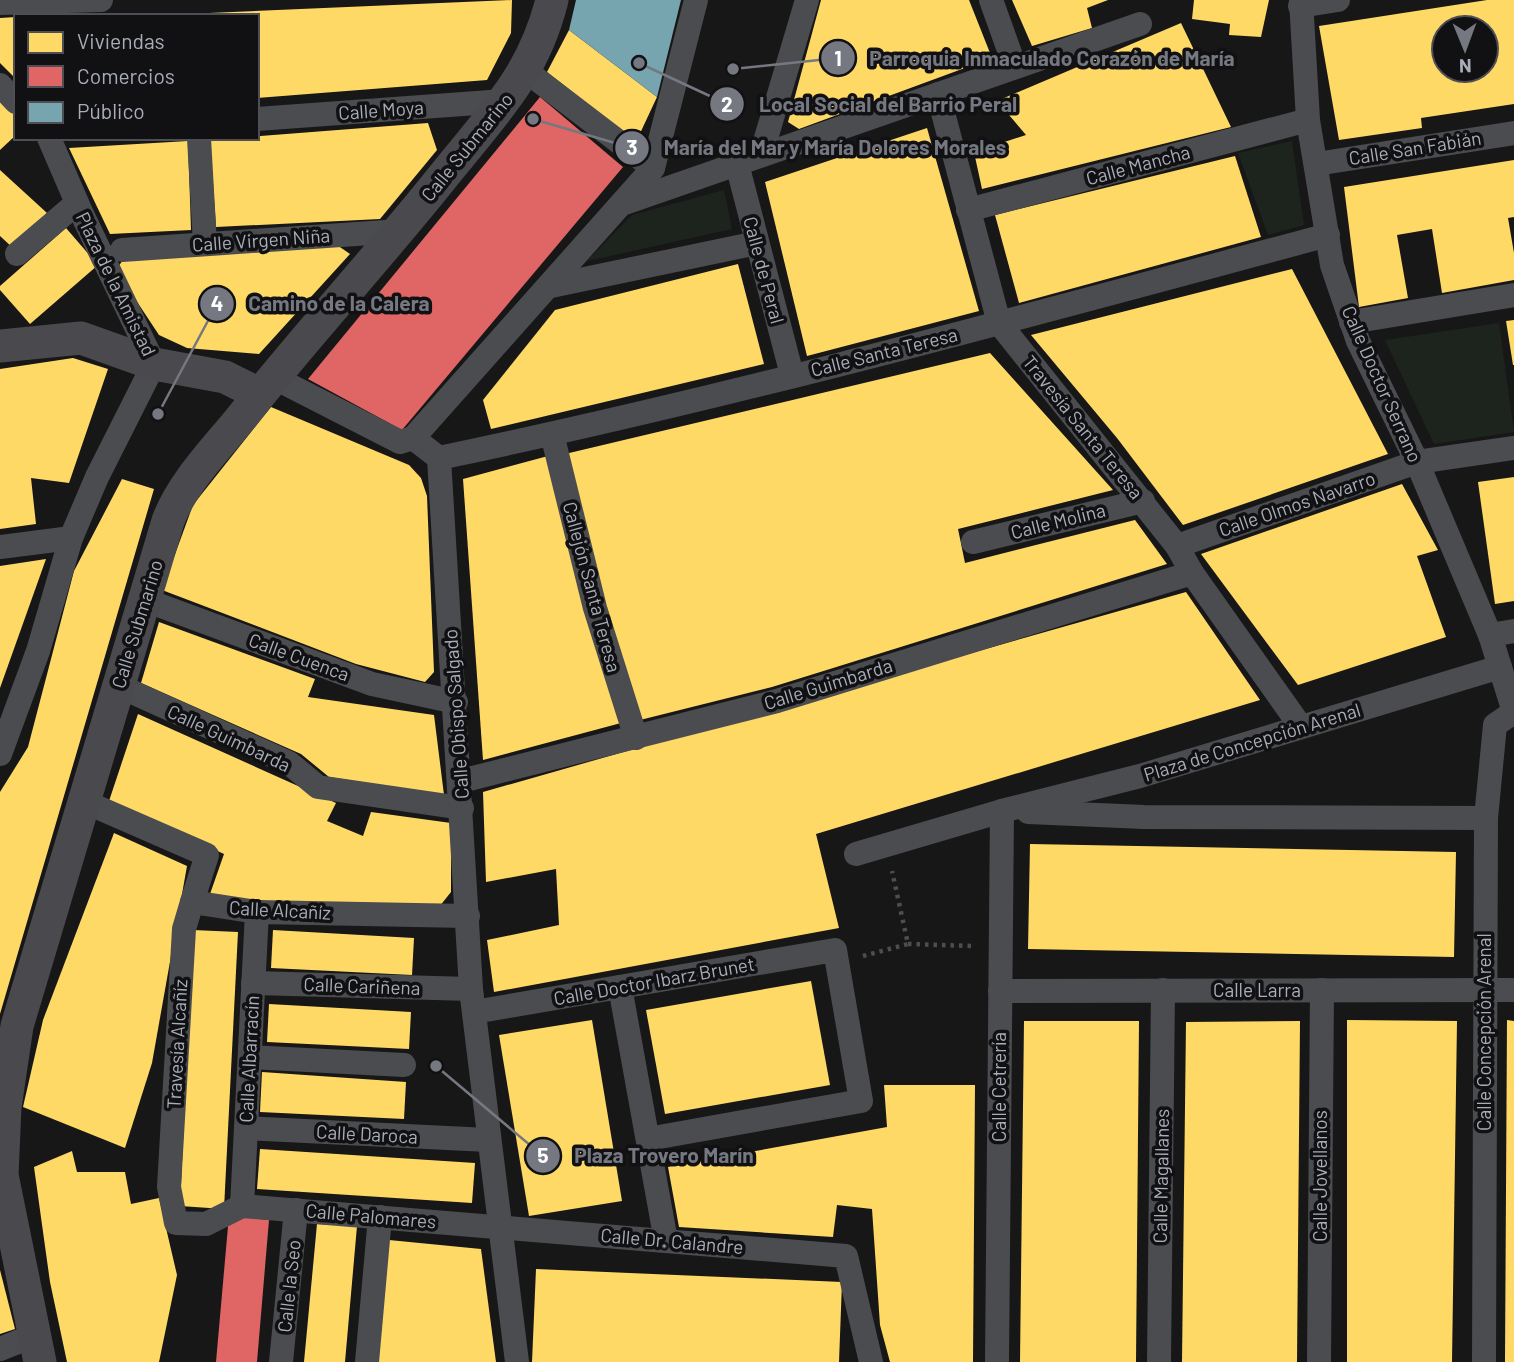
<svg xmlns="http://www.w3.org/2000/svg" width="1514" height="1362" font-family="Barlow,sans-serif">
<rect width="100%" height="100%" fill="#171717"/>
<g fill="#1d241e">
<path d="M1292 141 1304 225 1268 235 1238 153Z"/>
<path d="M724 190 732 229 587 261 632 215Z"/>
<path d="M1499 323 1514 432 1434 444 1385 340Z"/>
</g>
<g fill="#ffd966" fill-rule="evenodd">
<path d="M512 0 511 33 487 80 257 98V16H139Z"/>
<path d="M821 0H969L992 58 799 129 788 122Z"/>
<path d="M1012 0H1108L1087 8 1092 28 1032 46Z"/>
<path d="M1194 0H1269L1261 37 1229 35 1230 24 1192 19Z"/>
<path d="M1487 0H1514V104L1421 118 1422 128 1339 140 1319 26ZM1444 28H1486V70H1444Z"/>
<path d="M16 17V79L0 63V18Z"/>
<path d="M1181 23 1231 127 982 189 974 152 1026 135 997 101Z"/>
<path d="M569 30 657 97 636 142 547 72Z"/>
<path d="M0 99 16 115V135L0 150Z"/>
<path d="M428 123 437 150 380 219 216 227 210 140Z"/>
<path d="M927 128 979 311 807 356 765 182Z"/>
<path d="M188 141 191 230 110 234 69 148Z"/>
<path d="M1235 156 1261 237 1019 303 995 215Z"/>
<path d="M1514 160V217L1508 218 1514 253V280L1442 293 1432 229 1397 235 1408 298 1359 307 1344 187Z"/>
<path d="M0 170 47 213 13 248 0 236Z"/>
<path d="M66 228 98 265 30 324 0 290V286Z"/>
<path d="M337 245 350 254 259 354 187 348 159 335 116 270 125 257Z"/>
<path d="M738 264 764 364 491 429 483 400 555 310Z"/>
<path d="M1292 269 1388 454 1183 525 1117 438 1031 335Z"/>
<path d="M1514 320V365H1513L1506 321Z"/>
<path d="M990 353 1113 490 958 529 965 563 1135 520 1167 564 772 687 636 721 565 454Z"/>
<path d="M73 358 108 369 69 483 31 478 36 524 0 529V369Z"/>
<path d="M271 407 409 465 421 478 427 496 434 672 425 682 356 664 162 590 193 505Z"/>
<path d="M548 456 621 723 483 760 463 479Z"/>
<path d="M1514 477V601L1495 604 1478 482Z"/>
<path d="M122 479 154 489 0 1014V792L28 747 74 571Z"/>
<path d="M1402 484 1438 550 1417 556 1446 637 1298 685 1201 554Z"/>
<path d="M46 559 0 688V566Z"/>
<path d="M1186 592 1260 700 816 834 839 928 494 992 487 940 559 925 556 869 486 882 483 792Z"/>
<path d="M159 622 315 679 308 697 434 715 444 795 329 777 301 754 141 683Z"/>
<path d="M138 714 336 803 327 821 363 836 371 812 451 823V892L439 907 266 901 221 897 210 894 224 854 109 801Z"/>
<path d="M114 833 187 866 152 1063 125 1148 23 1107 43 1020Z"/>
<path d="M1030 844 1456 852 1454 957 1028 949Z"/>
<path d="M193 930 238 932 224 1209 180 1206Z"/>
<path d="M273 930 414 938 412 975 271 968Z"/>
<path d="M811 981 830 1085 665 1114 646 1010Z"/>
<path d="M269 1004 411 1012 409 1049 267 1042Z"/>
<path d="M592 1020 622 1201 529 1216 499 1035Z"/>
<path d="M1347 1020 1457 1021 1452 1362H1347Z"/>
<path d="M1507 1020 1514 1021V1362H1505Z"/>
<path d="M1024 1021H1139L1136 1362H1020Z"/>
<path d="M1300 1021 1297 1362H1182L1186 1022Z"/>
<path d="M262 1072 406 1082 404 1119 260 1112Z"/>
<path d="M884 1085H975L973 1362H890L880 1325 872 1209 837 1205 833 1237 679 1227 668 1167 887 1127Z"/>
<path d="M260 1149 475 1163 472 1203 257 1189Z"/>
<path d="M72 1151 77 1172H125L131 1204 159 1198 177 1275 159 1362H67L50 1282 34 1167Z"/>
<path d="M317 1224 357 1226 345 1362H304Z"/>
<path d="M389 1240 481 1249 496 1362H378Z"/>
<path d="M536 1269 842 1282 839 1362H532Z"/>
<path d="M0 1270 15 1329 0 1334Z"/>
</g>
<g fill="#e06666">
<path d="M540 97 623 167 402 430 308 379Z"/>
<path d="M229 1215 269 1220 257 1362H216Z"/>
</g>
<path fill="#76a5af" d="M576 0H681L657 97 569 30Z"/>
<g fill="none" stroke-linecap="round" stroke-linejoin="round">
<g stroke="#4d4e52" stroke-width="4.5" stroke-dasharray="3.5 5" stroke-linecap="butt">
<path d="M908 944 973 946"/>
<path d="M863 956 908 944 892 871"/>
</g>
<g stroke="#4b4c50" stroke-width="24">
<path d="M991 0 1015 67"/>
<path d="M1301 0 1308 120 1332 265 1358 341 1417 462 1490 635 1514 712"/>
<path d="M0 3 101 0"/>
<path d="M1300 6 1338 0"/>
<path d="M526 71 653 168"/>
<path d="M0 85 16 102"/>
<path d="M938 94 999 323 1177 546 1192 573 1301 727"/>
<path d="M257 119 504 101"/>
<path d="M199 138 205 244"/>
<path d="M761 155 807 0"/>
<path d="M737 164 792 375"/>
<path d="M1316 164 1514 133"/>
<path d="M622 204 1140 24"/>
<path d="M968 210 1308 120"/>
<path d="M122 250 400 231"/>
<path d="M17 254 77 203"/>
<path d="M551 286 757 243"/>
<path d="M1351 322 1514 295"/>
<path d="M273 377 400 442 413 438"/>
<path d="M552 434 595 608 636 738"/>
<path d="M439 458C738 396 1033 314 1328 235"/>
<path d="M973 542 1143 501"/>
<path d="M1177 546 1417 462 1514 448"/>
<path d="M0 547 71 538"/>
<path d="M145 600 372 684 456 702"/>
<path d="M1490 635 1514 631"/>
<path d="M119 686 289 763 318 787 462 808"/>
<path d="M0 754 38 651 71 538 97 477 154 364 81 212 49 138"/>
<path d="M461 781 777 701 1192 573"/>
<path d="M83 801 207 855 192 902 257 912 468 916"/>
<path d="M1028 812 1144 817 1486 818"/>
<path d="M856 854 1002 811 1140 776 1500 667"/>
<path d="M192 902 184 929 169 1187 176 1223 206 1224 242 1206"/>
<path d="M253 983 471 989"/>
<path d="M620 987 666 1241"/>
<path d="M1000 991 1514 990"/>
<path d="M474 1012 835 950 861 1101 648 1139"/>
<path d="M250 1057 404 1065"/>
<path d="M246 1128 488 1140"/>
<path d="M242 1206 846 1256 871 1362"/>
<path d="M242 1206 257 912"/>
<path d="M0 1349 35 1335"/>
<path d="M281 1362 296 1210"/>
<path d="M367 1362 380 1217"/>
<path d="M517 1362 471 989 439 458 413 438 653 168 696 0"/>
<path d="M997 1362 1002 811"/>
<path d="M1159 1362 1163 990"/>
<path d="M1319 1362 1322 990"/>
<path d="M1484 1362 1486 818 1495 725 1514 712"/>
</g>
<g stroke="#4a4a4e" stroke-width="33">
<path d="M0 346 81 338 154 364 225 377 259 394"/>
<path d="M40 1362 2 1175 5 1107 17 1026 168 521C182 483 216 449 241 418 307 334 379 257 445 174 493 114 533 76 552 0"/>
</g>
</g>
<g text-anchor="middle" stroke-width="7" stroke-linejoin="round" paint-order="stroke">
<g font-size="19" fill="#a8adb8" stroke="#111113">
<text transform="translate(381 110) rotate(-4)" y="7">Calle Moya</text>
<text transform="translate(467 147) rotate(-51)" y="7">Calle Submarino</text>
<text transform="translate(1415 148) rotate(-9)" y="7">Calle San Fabián</text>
<text transform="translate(1138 165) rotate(-15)" y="7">Calle Mancha</text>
<text transform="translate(261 240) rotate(-4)" y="7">Calle Virgen Niña</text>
<text transform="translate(764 270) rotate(75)" y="7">Calle de Peral</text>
<text transform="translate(116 284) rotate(64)" y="7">Plaza de la Amistad</text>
<text transform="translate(884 352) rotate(-14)" y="7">Calle Santa Teresa</text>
<text transform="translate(1382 384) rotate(66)" y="7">Calle Doctor Serrano</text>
<text transform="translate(1083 427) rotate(51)" y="7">Travesía Santa Teresa</text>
<text transform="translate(1297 504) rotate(-19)" y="7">Calle Olmos Navarro</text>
<text transform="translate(1058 521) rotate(-14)" y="7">Calle Molina</text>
<text transform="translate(592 587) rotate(75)" y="7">Callejón Santa Teresa</text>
<text transform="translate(137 624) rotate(-73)" y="7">Calle Submarino</text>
<text transform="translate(299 657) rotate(20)" y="7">Calle Cuenca</text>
<text transform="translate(828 684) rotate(-17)" y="7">Calle Guimbarda</text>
<text transform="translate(456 714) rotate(-94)" y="7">Calle Obispo Salgado</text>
<text transform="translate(229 738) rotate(25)" y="7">Calle Guimbarda</text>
<text transform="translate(1252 742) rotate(-17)" y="7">Plaza de Concepción Arenal</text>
<text transform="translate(280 910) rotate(3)" y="7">Calle Alcañíz</text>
<text transform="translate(654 981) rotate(-10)" y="7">Calle Doctor Ibarz Brunet</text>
<text transform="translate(362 986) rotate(2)" y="7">Calle Cariñena</text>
<text x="1257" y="997">Calle Larra</text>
<text transform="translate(1484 1032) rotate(-90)" y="7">Calle Concepción Arenal</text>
<text transform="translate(177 1044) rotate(-87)" y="7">Travesía Alcañíz</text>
<text transform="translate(249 1059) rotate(-87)" y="7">Calle Albarracín</text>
<text transform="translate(999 1087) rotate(-90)" y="7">Calle Cetrería</text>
<text transform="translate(367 1134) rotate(3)" y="7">Calle Daroca</text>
<text transform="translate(1161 1176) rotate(-89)" y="7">Calle Magallanes</text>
<text transform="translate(1320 1176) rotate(-90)" y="7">Calle Jovellanos</text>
<text transform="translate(371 1216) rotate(5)" y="7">Calle Palomares</text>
<text transform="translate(672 1241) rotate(5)" y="7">Calle Dr. Calandre</text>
<text transform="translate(289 1286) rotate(-84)" y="7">Calle la Seo</text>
</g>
</g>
<path fill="none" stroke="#757880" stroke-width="2.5" d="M733 69L838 58M639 63L727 104M533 119L632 148M158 414L217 304M436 1066L543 1156"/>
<g fill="#757880" stroke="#111113" stroke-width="2.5">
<circle cx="733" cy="69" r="7"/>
<circle cx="639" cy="63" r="7"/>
<circle cx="533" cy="119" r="7"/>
<circle cx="158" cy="414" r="7"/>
<circle cx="436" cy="1066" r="7"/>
<circle cx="838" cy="58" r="18"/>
<circle cx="727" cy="104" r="18"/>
<circle cx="632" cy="148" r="18"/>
<circle cx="217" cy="304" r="18"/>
<circle cx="543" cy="1156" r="18"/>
</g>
<g font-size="21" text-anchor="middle" font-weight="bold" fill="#fff">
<text x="838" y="66">1</text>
<text x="727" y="112">2</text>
<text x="632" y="155">3</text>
<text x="217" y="311">4</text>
<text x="543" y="1163">5</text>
</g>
<g font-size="21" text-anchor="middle" font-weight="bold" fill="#757880" stroke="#111113" stroke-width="7" stroke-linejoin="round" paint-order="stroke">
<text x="1052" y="66">Parroquia Inmaculado Corazón de María</text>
<text x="888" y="112">Local Social del Barrio Peral</text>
<text x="835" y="155">María del Mar y María Dolores Morales</text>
<text x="339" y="311">Camino de la Calera</text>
<text x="664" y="1163">Plaza Trovero Marín</text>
</g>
<rect x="14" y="14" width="245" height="126" fill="#111113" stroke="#4d4f55" stroke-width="2"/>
<rect x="28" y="32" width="35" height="21" fill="#ffd966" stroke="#4d4f55" stroke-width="2"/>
<text x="77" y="49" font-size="21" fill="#a8adb8">Viviendas</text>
<rect x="28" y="66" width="35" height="21" fill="#e06666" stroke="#4d4f55" stroke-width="2"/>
<text x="77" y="84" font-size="21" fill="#a8adb8">Comercios</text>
<rect x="28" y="102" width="35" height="21" fill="#76a5af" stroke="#4d4f55" stroke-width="2"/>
<text x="77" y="119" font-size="21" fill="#a8adb8">Público</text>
<g transform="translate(1465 49) rotate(179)"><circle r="33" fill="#111113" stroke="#4d4f55" stroke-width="2"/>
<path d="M0-5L12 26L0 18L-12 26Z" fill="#757880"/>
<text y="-10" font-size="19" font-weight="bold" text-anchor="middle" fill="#a8adb8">N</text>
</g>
</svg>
